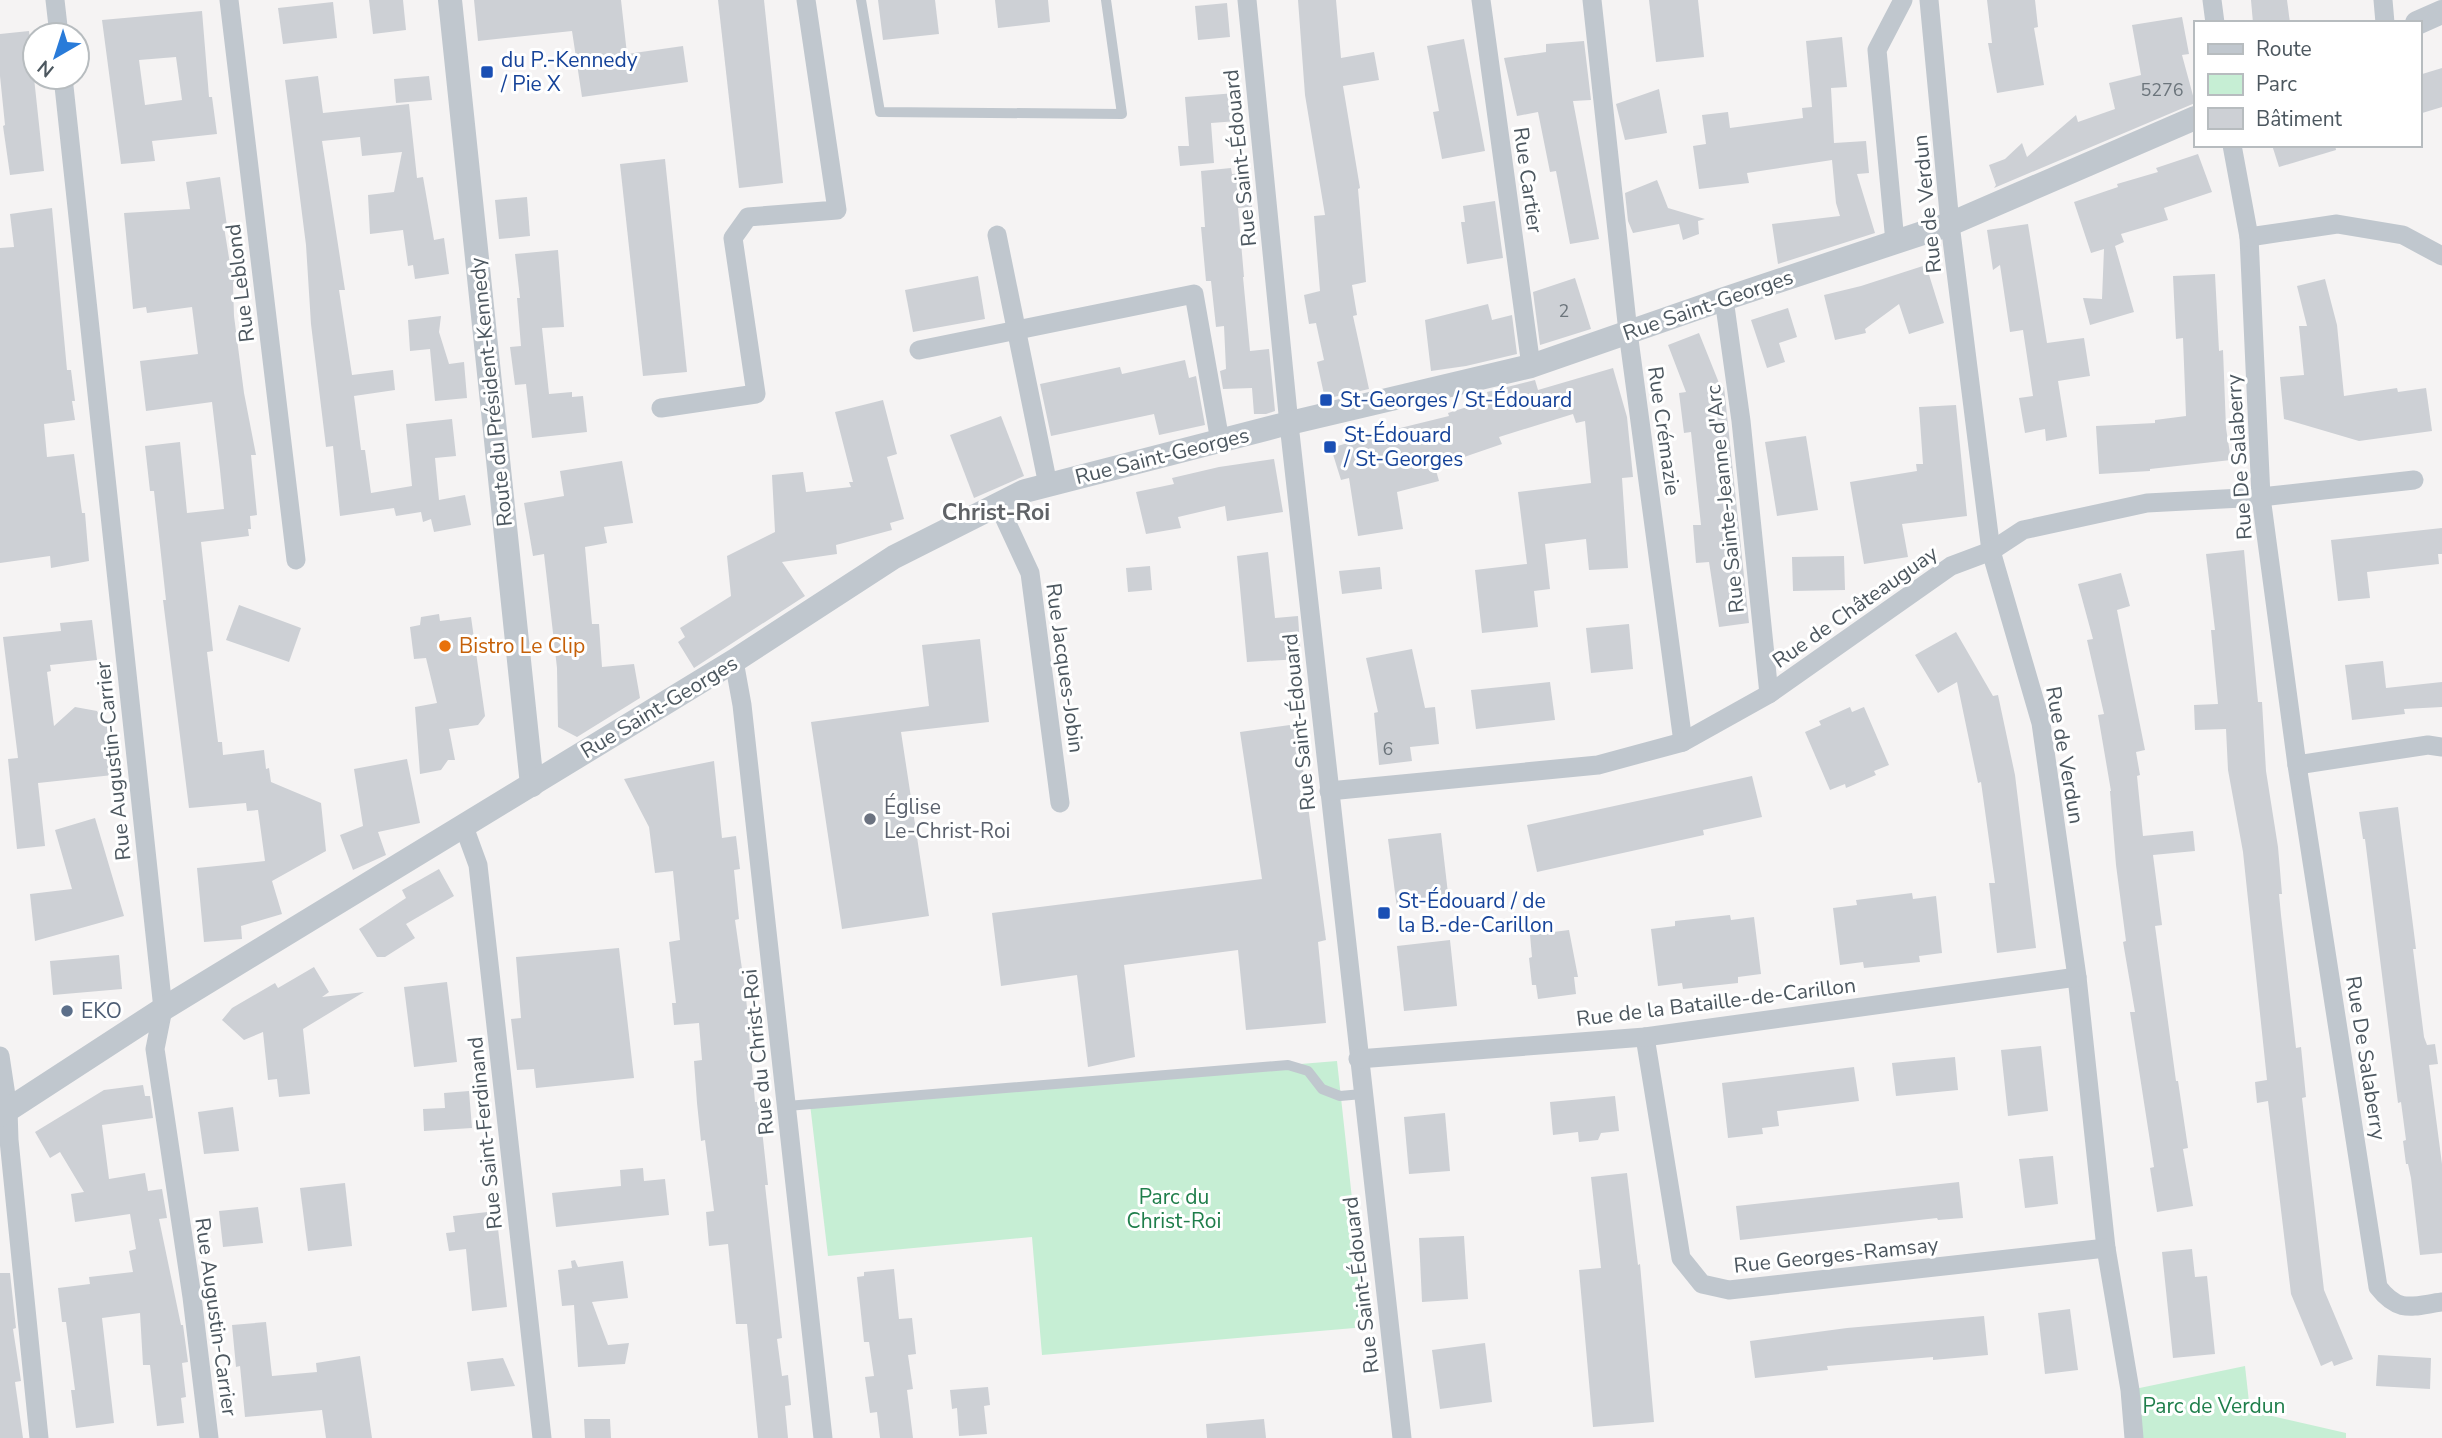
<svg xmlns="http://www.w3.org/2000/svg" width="2442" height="1438" font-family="'Nunito Sans',sans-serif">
<rect width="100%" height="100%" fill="#f5f3f3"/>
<g fill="#c6eed4">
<path d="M1337 1061 1366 1327 1042 1355 1032 1237 828 1256 810 1104Z"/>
<path d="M2245 1366 2250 1411 2346 1433V1438H2134L2130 1390Z"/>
</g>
<g fill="#cdd0d5" fill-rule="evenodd">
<path d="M369 0H403L406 30 373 34Z"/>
<path d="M474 0H621L627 54 683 46 688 82 582 97 572 31 478 41Z"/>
<path d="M718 0H764L783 183 739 188Z"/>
<path d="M878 0H935L939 34 883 40Z"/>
<path d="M995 0H1048L1050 22 998 28Z"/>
<path d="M1298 0H1336L1341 58 1374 52 1379 80 1343 86 1360 188 1358 189 1366 282 1352 285 1357 315 1353 316 1369 389 1325 399 1317 362 1324 360 1316 323 1309 324 1304 295 1320 291 1314 216 1325 215 1305 95Z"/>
<path d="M1649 0H1698L1704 57 1656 62Z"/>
<path d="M1987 0H2035L2038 27 2034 28 2044 85 1997 93 1988 43H1992Z"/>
<path d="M2251 0H2287L2290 23H2253Z"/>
<path d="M333 2 337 38 283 44 278 8Z"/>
<path d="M1227 3 1230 37 1198 40 1195 6Z"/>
<path d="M202 11 209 97H212L217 134 152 141 155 161 121 164 102 20ZM176 57 182 100 145 105 139 60Z"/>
<path d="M2182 17 2189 54 2182 55 2195 103 1994 188 1996 185 1989 165 2005 159 2022 143 2027 157 2076 115 2078 122 2115 109 2109 83 2141 75 2132 25Z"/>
<path d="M29 31 44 171 10 175 3 126 5 125 0 76V34Z"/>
<path d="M1842 37 1847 87 1831 88 1834 143 1866 141 1869 173 1857 174 1875 233 1778 264 1772 224 1840 216 1836 203 1832 160 1747 173 1749 183 1699 189 1693 146 1706 144 1702 115 1728 112 1730 128 1803 118 1802 108 1812 107 1806 41Z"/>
<path d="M1464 39 1485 151 1442 159 1433 112 1439 111 1427 46Z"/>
<path d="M1584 41 1591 100 1573 101 1599 239 1570 244 1556 171 1550 172 1538 112 1517 116 1504 58 1546 52V44Z"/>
<path d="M2442 68V107L2419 114V75Z"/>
<path d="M318 76 323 113 409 104 417 178 423 177 434 240 444 238 449 274 415 279 413 265 408 266 403 230 370 234 368 195 394 192 402 152 362 156 360 137 322 141 345 290H339L352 375 393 370 395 390 354 396 361 450H365L371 493 412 486 406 424 452 419 456 456 435 458 439 500 465 495 471 525 434 532 431 519 423 522 421 512 396 516 394 508 340 516 333 446 326 447 311 324 306 245 285 80Z"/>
<path d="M429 76 432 100 396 103 394 79Z"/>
<path d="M1659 89 1667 133 1625 140 1616 104Z"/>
<path d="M1236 93 1238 121 1211 123 1214 163 1180 166 1178 146H1189L1185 97Z"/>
<path d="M2272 145H2335L2336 150 2279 167Z"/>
<path d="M2198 154 2212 192 2164 208 2168 220 2121 234 2124 242 2115 246 2134 312 2090 325 2083 298 2102 299 2104 249 2091 253 2074 202 2118 187 2117 184 2158 172 2156 168Z"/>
<path d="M665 159 687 372 643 376 620 164Z"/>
<path d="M1231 168 1232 174 1244 173 1245 179H1250L1252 207 1238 208 1244 277H1243L1250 351 1269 349 1275 411 1266 414H1254L1252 388 1223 389 1220 371 1226 369 1224 326 1216 327 1211 281H1206L1201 227H1205L1201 171Z"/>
<path d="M220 177 227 226 224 227 231 270 236 276 233 283 234 316 244 393 256 455H251L257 515 250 516 251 529H248L249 536 201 542 213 651 207 652 218 742H222L223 755 264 750 266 769 269 768 271 782 321 803 326 851 272 881 282 914 241 926 242 939 204 942 197 868 265 861 258 810 247 811 246 803 189 808 163 600H166L154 491H150L145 446 180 442 187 513 224 509 220 470 212 402 146 411 140 361 198 354 192 307 147 313 146 307 133 309 124 213 190 209 186 182Z"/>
<path d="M1657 180 1668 208 1705 219 1698 221 1699 234 1683 240 1679 224 1633 233 1628 221 1625 193Z"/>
<path d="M527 197 530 236 499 239 495 200Z"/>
<path d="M1495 201 1503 258 1467 264 1461 222H1465L1463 206Z"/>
<path d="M52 208 67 370H71L75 401H72L75 420 44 424 47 457 74 454 82 513H85L89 561 51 568 50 556 0 563V248L14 247 10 214Z"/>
<path d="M2028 224 2047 343 2084 338 2090 376 2058 381 2067 437 2046 441 2045 429 2025 433 2019 398 2033 396 2023 330 2010 332 2000 265 1993 270 1987 230Z"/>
<path d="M558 250 564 327 542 328 549 394 572 392V397L583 396 587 432 532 438 526 384 515 385 510 347 521 346 517 298H520L515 254Z"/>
<path d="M1926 265 1944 323 1909 334 1899 304 1865 329 1866 333 1835 340 1824 295 1861 286Z"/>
<path d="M2215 274 2219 351 2223 350 2226 428 2231 460 2150 469V471L2099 474 2096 426 2155 423V420L2186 416 2183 338 2176 339 2173 276Z"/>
<path d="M978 276 985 319 913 332 905 290Z"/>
<path d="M1575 278 1591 329 1540 345 1533 292Z"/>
<path d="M2325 279 2337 325 2344 396 2397 388 2398 392 2426 388 2432 431 2359 441 2284 419 2280 377 2304 375 2299 326H2307L2297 286Z"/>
<path d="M1488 304 1492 320 1512 315 1517 354 1466 366 1431 371 1425 320Z"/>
<path d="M1788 308 1797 337 1779 343 1785 362 1767 368 1751 320Z"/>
<path d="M441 316 439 332 449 364 464 362 467 398 435 401 430 349 410 351 408 320Z"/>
<path d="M1699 333 1721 388 1724 387 1749 623 1719 627 1709 562 1696 563 1693 525H1701L1691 432 1684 433 1679 393 1686 392 1668 345Z"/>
<path d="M1185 360 1189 378 1196 376 1205 425 1159 435 1154 414 1051 436 1040 384 1120 367 1122 374Z"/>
<path d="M1613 368 1627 417 1633 477 1622 478 1628 568 1589 570 1586 539 1545 544 1550 589 1534 591 1538 627 1482 633 1475 570 1527 564 1518 492 1591 483 1585 421 1576 423 1573 414 1499 437 1502 444 1435 467 1439 481 1397 492 1403 529 1358 536 1349 478 1341 480 1331 448 1384 432 1449 416 1448 413 1489 400 1487 392 1535 380 1538 390Z"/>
<path d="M883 400 897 454 887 457 904 519 890 523 892 530 836 545 837 554 782 562 805 596 694 668 678 642 685 637 680 628 731 596 727 556 775 532 772 475 803 472 806 492 851 487 849 482H853L835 412Z"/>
<path d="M1956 405 1967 516 1902 524 1908 557 1864 564 1850 482 1917 471 1916 464H1923L1919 407Z"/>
<path d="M1001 416 1024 476 974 498 950 435Z"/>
<path d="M1806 436 1818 510 1777 516 1765 442Z"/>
<path d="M1274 459 1283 512 1227 521 1225 506 1178 517 1181 528 1146 534 1136 492 1174 484 1172 478 1219 467Z"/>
<path d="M622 461 633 523 604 527 607 543 585 547 592 624H599L602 667 634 664 640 698 577 737 558 727 557 668 544 554 533 556 524 503 564 496 560 471Z"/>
<path d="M2442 528V554H2438L2439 564 2367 572 2370 598 2338 601 2331 540Z"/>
<path d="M2244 550 2258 702H2262L2266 771 2278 847 2282 894H2279L2281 915 2296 1048 2301 1047 2306 1097 2302 1098 2324 1290 2353 1359 2334 1366 2332 1361 2321 1366 2291 1294 2268 1101 2257 1103 2255 1082 2267 1080 2243 852 2228 770 2226 729 2195 730 2194 705 2218 704 2211 630H2215L2206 554Z"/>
<path d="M1268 552 1275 618 1298 616 1301 659 1247 662 1237 556Z"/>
<path d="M1844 556 1845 590 1793 591 1792 557Z"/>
<path d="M1150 566 1152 590 1128 592 1126 568Z"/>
<path d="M1380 567 1382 589 1342 594 1339 571Z"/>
<path d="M2121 573 2130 606 2117 610 2145 750 2136 752 2140 775 2137 776 2143 836 2193 831 2195 851 2153 855 2162 925 2155 926 2176 1081H2178L2188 1148 2183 1149 2193 1206 2157 1212 2150 1168 2154 1167 2130 1012H2135L2123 942 2126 941 2116 865 2110 791H2111L2098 715 2104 714 2087 640 2093 639 2078 584Z"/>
<path d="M239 605 301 628 289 662 226 640Z"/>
<path d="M439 614 440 621 471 617 485 716 478 725 449 729 455 760H448L441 770 420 774 415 707 437 703 426 658 414 659 410 627 420 625 421 617Z"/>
<path d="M92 620 97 660 50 665 51 671 47 672 54 726 75 707 97 711 101 719 106 718 113 775 38 783 45 846 17 849 8 759 18 758 3 637 61 631 60 623Z"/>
<path d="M1629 624 1633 669 1591 673 1586 628Z"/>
<path d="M1956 632 1993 696 1998 695 2015 775 2036 948 1997 953 1989 883H1995L1981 782 1978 783 1957 682 1938 693 1915 655Z"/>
<path d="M980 639 989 722 901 732 929 916 842 929 811 722 929 706 922 645Z"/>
<path d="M1412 649 1425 708 1435 707 1439 744 1410 747 1412 761 1379 765 1374 713 1378 712 1366 658Z"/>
<path d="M2383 661 2386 688 2442 682V707L2404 709 2405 714 2352 720 2345 665Z"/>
<path d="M1550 682 1555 720 1476 729 1471 690Z"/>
<path d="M1850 707 1852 712 1864 707 1889 765 1874 771 1876 775 1846 788 1845 784 1830 790 1805 732 1821 725 1819 721Z"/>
<path d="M1297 724 1326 940 1318 942 1326 1023 1246 1030 1238 950 1124 965 1135 1057 1088 1067 1077 975 1001 986 992 913 1262 879 1240 732Z"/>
<path d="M407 759 420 823 378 832 386 855 353 870 340 835 363 826 354 769Z"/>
<path d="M714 761 722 838 736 836 740 869 734 870 739 919 735 920 746 997 755 1102H759L768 1185H765L782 1338 777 1339 782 1376 788 1375 791 1405 785 1406 788 1438H758L747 1324H736L728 1244 709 1246 706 1212 714 1211 705 1140 701 1141 697 1103 694 1061 702 1060 699 1023 674 1025 672 1003H676L669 942 680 940 673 871 655 873 649 827 624 779Z"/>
<path d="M1752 776 1762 817 1703 830 1704 835 1537 872 1527 825Z"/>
<path d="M2398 807 2416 949H2413L2424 1037 2427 1045 2435 1044 2438 1064 2429 1065 2442 1164V1253L2420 1255 2411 1178 2408 1164H2406L2403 1141 2406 1140 2401 1102 2398 1103 2365 839H2363L2359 812Z"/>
<path d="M95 818 124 916 35 941 30 894 72 889 55 830Z"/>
<path d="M1441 833 1449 902 1397 908 1388 839Z"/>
<path d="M439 869 454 896 406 924 415 938 385 957H377L359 929 406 898 402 890Z"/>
<path d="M1912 893 1913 899 1936 896 1942 953 1919 956 1920 962 1864 968 1863 962 1840 965 1833 908 1857 905 1856 900Z"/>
<path d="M1730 915 1731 920 1754 917 1761 974 1738 977V983L1683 989 1682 983 1658 986 1651 929 1675 926V921Z"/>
<path d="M1569 930 1578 977H1574L1576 994 1538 999 1536 985H1532L1529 958 1532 957 1530 935Z"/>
<path d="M1450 940 1457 1006 1404 1011 1397 946Z"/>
<path d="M619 948 634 1078 536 1088 534 1069 517 1070 511 1019 521 1018 516 957Z"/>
<path d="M119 955 122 989 53 995 50 961Z"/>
<path d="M314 967 329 992 322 997 364 992 303 1029 310 1094 279 1097 277 1079 268 1080 263 1032 244 1040 222 1020 232 1008 275 983 278 988Z"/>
<path d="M447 982 457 1062 414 1067 404 987Z"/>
<path d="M2041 1046 2048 1111 2008 1116 2001 1050Z"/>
<path d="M1955 1057 1958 1090 1896 1096 1892 1063Z"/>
<path d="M1854 1067 1859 1101 1777 1111 1779 1126 1762 1128 1763 1134 1728 1138 1722 1083Z"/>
<path d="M143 1085 145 1096H150L153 1118 102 1125 109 1179 145 1173 148 1191 162 1189 167 1218 159 1219 181 1325H183L188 1362 182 1363 186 1397 181 1398 184 1423 157 1426 150 1365H143L140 1313 102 1318 114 1423 76 1428 71 1390H75L66 1322H62L58 1288 90 1284 89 1277 133 1272 129 1251 136 1249 130 1214 75 1222 71 1194 84 1192 60 1152 50 1158 35 1132 104 1090Z"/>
<path d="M469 1091 472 1128 424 1131 423 1109 445 1108 444 1093Z"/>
<path d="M1615 1096 1619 1131 1601 1133 1598 1140 1579 1142 1578 1132 1553 1135 1550 1102Z"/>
<path d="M233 1107 239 1151 204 1154 198 1112Z"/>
<path d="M1445 1113 1450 1171 1409 1174 1404 1117Z"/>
<path d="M2053 1156 2058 1204 2025 1208 2019 1159Z"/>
<path d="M643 1168 644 1181 665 1179 669 1215 556 1227 552 1193 621 1186 620 1170Z"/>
<path d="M1627 1173 1638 1265 1640 1264 1654 1422 1593 1427 1579 1270 1601 1268 1591 1177Z"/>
<path d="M1959 1182 1963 1218 1938 1220 1937 1218 1740 1240 1736 1206Z"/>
<path d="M345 1183 352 1246 308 1251 300 1188Z"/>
<path d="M258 1207 263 1243 223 1247 219 1211Z"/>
<path d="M496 1211 507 1307 472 1311 466 1249 449 1251 446 1233 455 1232 453 1216Z"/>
<path d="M1464 1236 1468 1299 1422 1302 1419 1238Z"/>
<path d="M2192 1249 2195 1277 2207 1276 2215 1354 2173 1358 2162 1252Z"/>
<path d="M575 1260 578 1267 623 1261 628 1298 592 1302 608 1345 629 1343 625 1364 578 1367 574 1305 562 1306 558 1270 572 1268 571 1261Z"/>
<path d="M894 1269 899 1319 912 1318 916 1354 908 1355 913 1389 907 1390 913 1438H880L877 1412 870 1413 865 1377 874 1376 869 1342H864L857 1277 864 1276V1272Z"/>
<path d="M0 1273H10L16 1328 13 1329 21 1381 15 1382 23 1438H0Z"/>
<path d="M2070 1309 2078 1370 2045 1374 2038 1313Z"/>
<path d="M1984 1316 1988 1355 1933 1360V1357L1827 1366 1828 1370 1755 1378 1750 1341 1847 1328Z"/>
<path d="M266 1322 272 1376 317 1372 316 1363 360 1356 372 1438H326L322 1410 245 1417 240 1366 236 1367 232 1325Z"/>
<path d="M1485 1343 1492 1402 1440 1409 1432 1350Z"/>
<path d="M2378 1355 2431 1358 2430 1389 2376 1386Z"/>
<path d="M503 1358 515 1386 471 1391 467 1362Z"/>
<path d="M988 1387 990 1405 984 1406 987 1434 959 1436 957 1408 952 1409 950 1390Z"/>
<path d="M584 1419H610L611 1438H585Z"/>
<path d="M1264 1419 1266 1438H1207L1206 1424Z"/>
</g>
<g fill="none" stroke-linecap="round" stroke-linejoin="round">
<g stroke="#c0c7ce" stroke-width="10">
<path d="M861 0 880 112 1122 114 1106 0"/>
<path d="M787 1106 1288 1065 1308 1071 1322 1089 1340 1096 1362 1094"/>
</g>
<g stroke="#c0c7ce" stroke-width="19">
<path d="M55 0 59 35"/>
<path d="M229 0 296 560"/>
<path d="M1247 0 1289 424 1402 1438"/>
<path d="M1481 0 1531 366"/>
<path d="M1592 0 1628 332 1683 742"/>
<path d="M1929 0 1950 224 1991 551 2041 723 2077 977 2106 1248 2130 1390 2134 1438"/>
<path d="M2212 0 2215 23"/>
<path d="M2383 0 2385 23"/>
<path d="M63 77 163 1009 155 1049 192 1297 209 1438"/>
<path d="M2232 145 2249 237 2261 497 2297 765 2378 1287C2399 1314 2412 1306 2442 1302"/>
<path d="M997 235 1048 485"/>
<path d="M2249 237 2337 224 2403 235 2442 256"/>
<path d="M1895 242 1877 50 1903 0"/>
<path d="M1724 299 1741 421 1769 694"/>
<path d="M919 350 1194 294 1220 441"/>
<path d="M661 408 756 394 733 238 748 217 837 210 806 0"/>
<path d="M998 504 1030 573 1060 803"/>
<path d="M734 661 742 705 823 1438"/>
<path d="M2297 765 2428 745 2442 747"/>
<path d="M1329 791 1598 765 1683 742 1769 694 1951 566 1991 551 2023 530 2147 503 2261 497 2414 480"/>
<path d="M463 824 478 865 542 1438"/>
<path d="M1645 1037 1681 1258 1702 1284 1729 1290 2106 1248"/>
<path d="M0 1056 8 1109 9 1140 39 1438"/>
<path d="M1358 1059 1645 1037 2077 977"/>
</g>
<g stroke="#c0c7ce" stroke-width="24">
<path d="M450 0 532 785"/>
<path d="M2417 23 2442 12"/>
<path d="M0 1115 163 1009 734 661 894 557 1025 491 1277 426 1531 366 1724 299 1950 224 2195 118"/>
</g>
</g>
<g fill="#1a4fb4" stroke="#fff" stroke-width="2.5">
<rect x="480" y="65" width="14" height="14" rx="3.5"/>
<rect x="1319" y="393" width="14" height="14" rx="3.5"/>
<rect x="1323" y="440" width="14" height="14" rx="3.5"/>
<rect x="1377" y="906" width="14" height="14" rx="3.5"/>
</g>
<circle fill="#e8710a" stroke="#fff" stroke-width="2.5" cx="445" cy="646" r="7"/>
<circle fill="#6b7280" stroke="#fff" stroke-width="2.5" cx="870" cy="819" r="7"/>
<circle fill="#5c6f8a" stroke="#fff" stroke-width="2.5" cx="67" cy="1011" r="7"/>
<g text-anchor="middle" stroke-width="6" stroke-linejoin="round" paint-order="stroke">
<g font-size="18" fill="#6c757c">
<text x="2162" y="96">5276</text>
<text x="1564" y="317">2</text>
<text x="1388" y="755">6</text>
</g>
<g font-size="21" fill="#164399" stroke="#fff" text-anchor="start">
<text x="501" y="67">du P.-Kennedy<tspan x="501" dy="24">/ Pie X</tspan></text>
<text x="1340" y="407">St-Georges / St-Édouard</text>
<text x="1344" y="442">St-Édouard<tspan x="1344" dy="24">/ St-Georges</tspan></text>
<text x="1398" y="908">St-Édouard / de<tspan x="1398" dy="24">la B.-de-Carillon</tspan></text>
</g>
<g font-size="21" fill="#4c575f" stroke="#fff">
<text transform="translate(1240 158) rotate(-96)" y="7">Rue Saint-Édouard</text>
<text transform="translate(1528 180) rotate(82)" y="7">Rue Cartier</text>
<text transform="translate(1927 204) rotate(-96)" y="7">Rue de Verdun</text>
<text transform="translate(240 283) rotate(-97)" y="7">Rue Leblond</text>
<text transform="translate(1708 305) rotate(-19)" y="7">Rue Saint-Georges</text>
<text transform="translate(491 392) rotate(-96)" y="7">Route du Président-Kennedy</text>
<text transform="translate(1664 431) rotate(82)" y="7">Rue Crémazie</text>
<text transform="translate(1162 456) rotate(-14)" y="7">Rue Saint-Georges</text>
<text transform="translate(2239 457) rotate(-94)" y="7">Rue De Salaberry</text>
<text transform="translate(1725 499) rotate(-96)" y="7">Rue Sainte-Jeanne d'Arc</text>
<text transform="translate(1855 607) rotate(-35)" y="7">Rue de Châteauguay</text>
<text transform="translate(1065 668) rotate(82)" y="7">Rue Jacques-Jobin</text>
<text transform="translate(659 707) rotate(-31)" y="7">Rue Saint-Georges</text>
<text transform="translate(1299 722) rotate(-96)" y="7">Rue Saint-Édouard</text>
<text transform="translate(2065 755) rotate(80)" y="7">Rue de Verdun</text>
<text transform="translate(113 761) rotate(-96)" y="7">Rue Augustin-Carrier</text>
<text transform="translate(1716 1002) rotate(-7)" y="7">Rue de la Bataille-de-Carillon</text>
<text transform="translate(758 1052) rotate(-96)" y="7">Rue du Christ-Roi</text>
<text transform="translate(2366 1058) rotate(81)" y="7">Rue De Salaberry</text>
<text transform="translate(485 1133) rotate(-96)" y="7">Rue Saint-Ferdinand</text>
<text transform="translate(1836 1255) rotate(-6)" y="7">Rue Georges-Ramsay</text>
<text transform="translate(1361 1285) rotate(-97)" y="7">Rue Saint-Édouard</text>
<text transform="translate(216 1317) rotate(82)" y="7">Rue Augustin-Carrier</text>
</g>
<g font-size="21" fill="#c56008" stroke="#fff" text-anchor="start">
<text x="459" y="653">Bistro Le Clip</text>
</g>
<g font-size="21" fill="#5b616d" stroke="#fff" text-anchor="start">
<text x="884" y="814">Église<tspan x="884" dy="24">Le-Christ-Roi</tspan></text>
</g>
<g font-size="21" fill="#4e5e75" stroke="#fff" text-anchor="start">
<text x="81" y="1018">EKO</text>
</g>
<g font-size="21" fill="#1f7e4b" stroke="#fff">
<text x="1174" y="1204">Parc du<tspan x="1174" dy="24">Christ-Roi</tspan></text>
<text x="2214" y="1413">Parc de Verdun</text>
</g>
<g font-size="23" font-weight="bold" fill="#606367" stroke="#fff">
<text x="996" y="520">Christ-Roi</text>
</g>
</g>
<rect x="2194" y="21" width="228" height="126" fill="#ffffff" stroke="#b7bcbf" stroke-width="2"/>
<rect x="2208" y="44" width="35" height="10" fill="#c0c7ce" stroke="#b7bcbf" stroke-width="2"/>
<text x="2256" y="56" font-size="21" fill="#4c575f">Route</text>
<rect x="2208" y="74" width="35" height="21" fill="#c6eed4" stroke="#b7bcbf" stroke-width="2"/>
<text x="2256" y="91" font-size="21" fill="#4c575f">Parc</text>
<rect x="2208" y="108" width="35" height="21" fill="#cdd0d5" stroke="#b7bcbf" stroke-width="2"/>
<text x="2256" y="126" font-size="21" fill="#4c575f">Bâtiment</text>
<g transform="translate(56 56) rotate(219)"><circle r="33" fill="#ffffff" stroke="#b7bcbf" stroke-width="2"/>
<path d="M0-5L12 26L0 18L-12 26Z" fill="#297bd9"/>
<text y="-10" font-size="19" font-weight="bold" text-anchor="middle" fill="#4c575f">N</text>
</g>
</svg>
